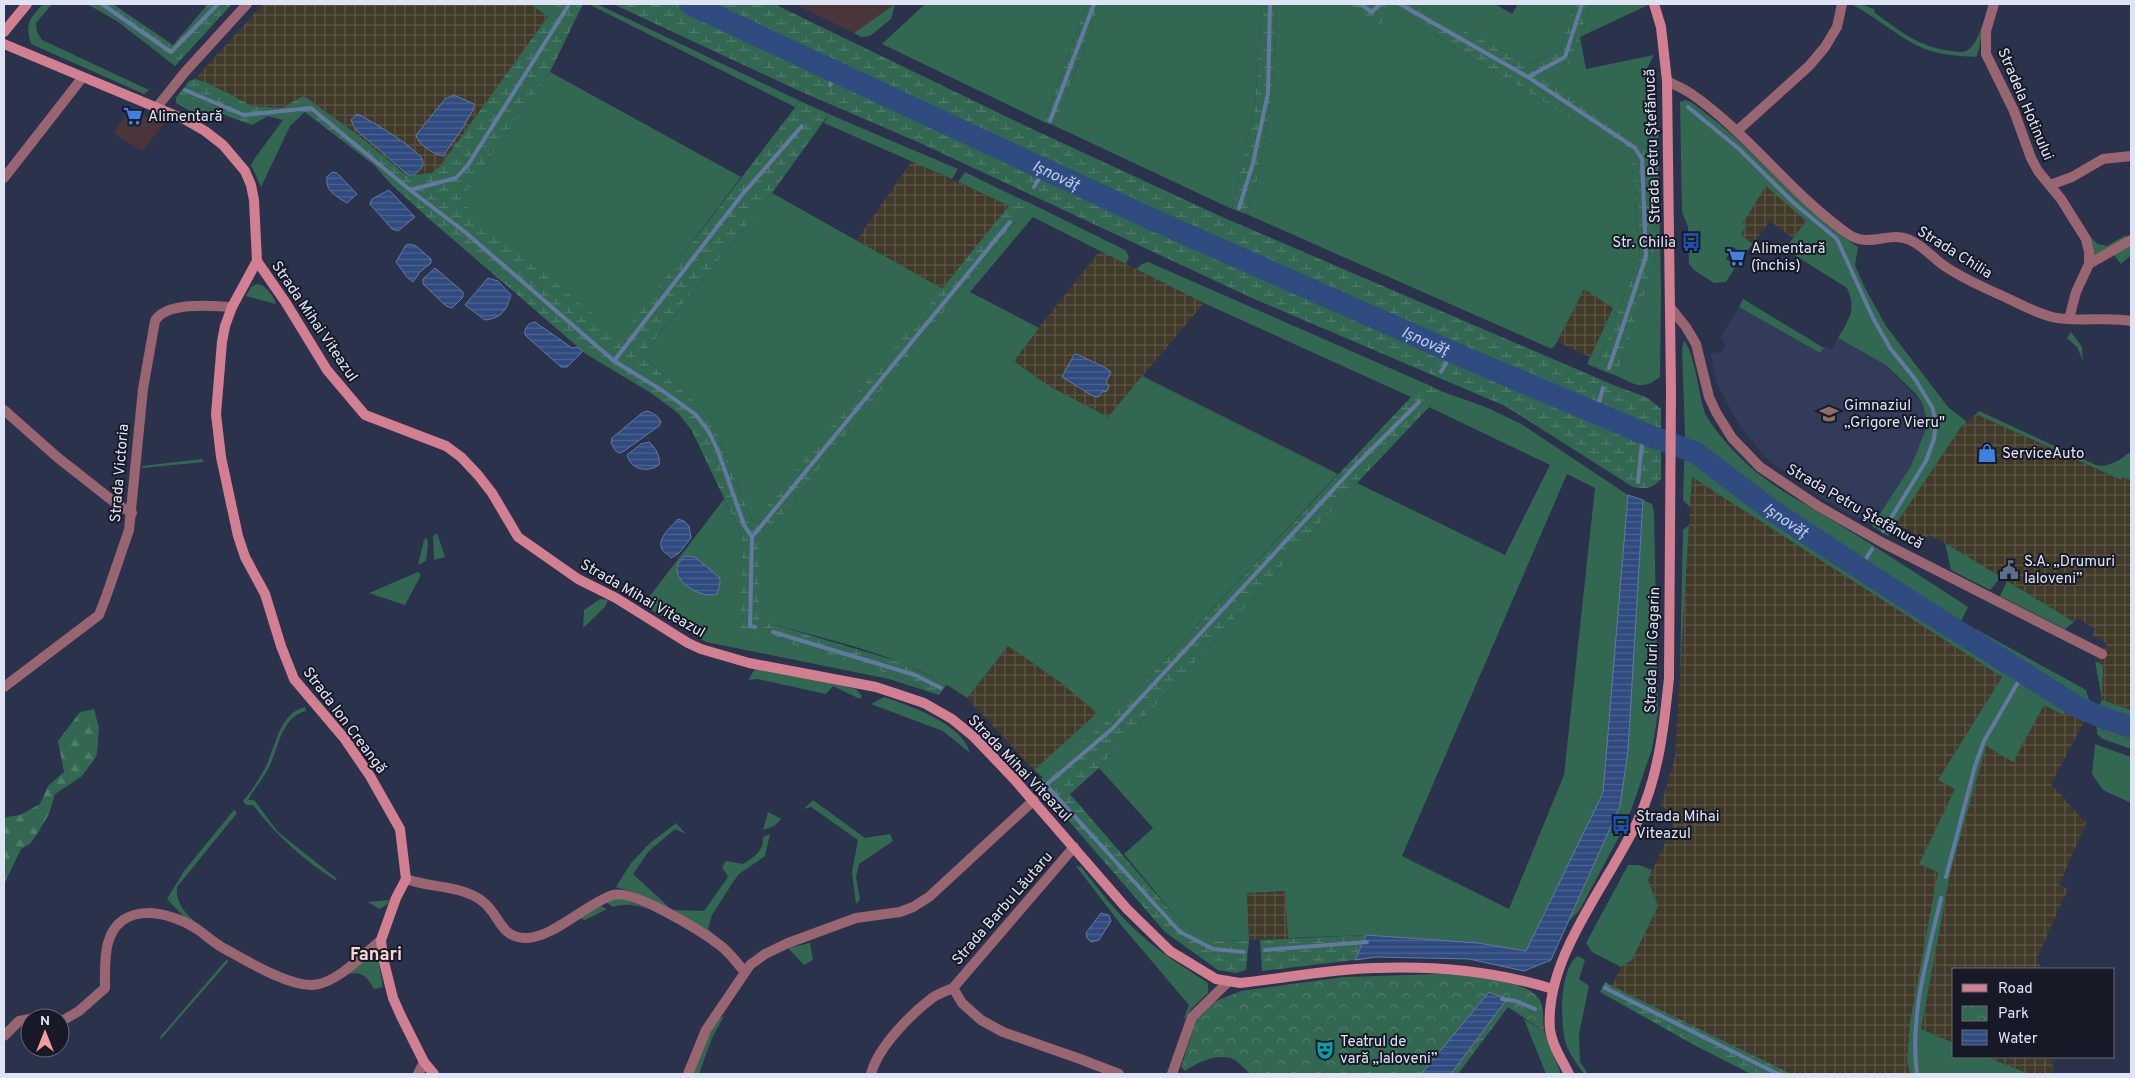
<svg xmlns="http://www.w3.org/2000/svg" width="2135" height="1078" font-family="Overpass,sans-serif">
<defs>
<pattern id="industrial-grid" width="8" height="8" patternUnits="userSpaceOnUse" patternTransform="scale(1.25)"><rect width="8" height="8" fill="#423a29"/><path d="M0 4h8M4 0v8" fill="none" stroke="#5d5649"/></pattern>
<pattern id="forest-firs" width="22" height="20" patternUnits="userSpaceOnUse" patternTransform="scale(1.25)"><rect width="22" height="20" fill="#326851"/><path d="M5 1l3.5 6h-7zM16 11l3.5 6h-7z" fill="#4f7d6b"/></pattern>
<pattern id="wetland-marsh" width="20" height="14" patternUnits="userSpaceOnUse" patternTransform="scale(1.25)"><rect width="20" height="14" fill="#326851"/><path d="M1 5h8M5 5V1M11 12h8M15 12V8" fill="none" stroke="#4f7d6b"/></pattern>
<pattern id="park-crowns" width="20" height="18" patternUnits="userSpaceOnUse" patternTransform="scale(1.25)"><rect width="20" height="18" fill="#326851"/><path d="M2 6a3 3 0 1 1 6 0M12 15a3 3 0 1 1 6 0" fill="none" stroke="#4f7d6b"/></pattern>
<pattern id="water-rules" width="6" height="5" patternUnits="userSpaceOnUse" patternTransform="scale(1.25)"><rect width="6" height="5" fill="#304b7f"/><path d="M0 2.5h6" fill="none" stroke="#4e6592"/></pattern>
</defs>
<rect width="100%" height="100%" fill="#2b324c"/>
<g fill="#49353a">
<path d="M794 4H895L854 33Z"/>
<path d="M130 110 164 124 142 151 113 133Z"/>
</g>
<g fill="url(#industrial-grid)">
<path d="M263 4H530L548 17 440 166 432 173 407 176 358 135 304 96 281 108 252 106 208 83 195 79Z"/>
<path d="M912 161 1009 206 943 289 856 241Z"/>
<path d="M1766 185 1806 221 1793 238 1770 221 1753 244 1741 235 1746 226 1743 223Z"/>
<path d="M1100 251 1204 303 1108 417 1049 386 1013 360Z"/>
<path d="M1584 289 1613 307 1590 357 1557 342Z"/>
<path d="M1976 414 2120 480 2122 477 2131 480V710L2102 700 2103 665 2098 662 2107 644 2092 635 2095 629 2077 618 2074 622 1945 543 1929 535 1926 540 1897 524 1913 497 1961 427Z"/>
<path d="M1692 476 2002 677 1938 780 1955 789 1919 864 1938 871 1907 1060 1910 1074H1791L1612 986 1621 967 1632 960 1658 906 1648 880 1676 818 1661 805 1675 757Z"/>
<path d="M1008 646 1060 682 1098 713 1034 770 967 698Z"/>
<path d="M2044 705 2063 715 2065 712 2084 722 2051 784 2086 823 2059 885 2068 889 2036 960 2043 969H1954V1043L1921 1029 1950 874 1986 745Z"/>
<path d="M1285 891 1288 938 1249 940 1247 893Z"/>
<path d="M1987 1057H2052L2054 1074H2029Z"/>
</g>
<path fill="#333b5b" d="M1739 307 1820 353 1825 345 1832 349 1838 338 1886 365 1922 403 1928 424 1911 466 1872 526 1826 501 1769 461 1739 425 1716 382 1711 355 1715 352 1720 353 1725 345 1721 337Z"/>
<g fill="#326851" fill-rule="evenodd">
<path d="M43 4H52L36 23 37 32 42 40 149 90 144 94 31 44C25 22 29 20 43 4Z"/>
<path d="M530 4H557L548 17Z"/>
<path d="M588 4H597L800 101 795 107Z"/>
<path d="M895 4 891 19 870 36 861 37 854 33Z"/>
<path d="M925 4H1087L1044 122 882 44Z"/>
<path d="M1100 4H1262L1255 104 1232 209 1055 126Z"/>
<path d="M1276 4H1347L1380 25 1394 10 1631 155 1640 255 1596 368 1587 364 1613 308 1584 289 1557 342 1552 349 1246 214 1257 181 1273 93Z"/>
<path d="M1414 4H1495L1512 14 1518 4H1574L1560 51 1529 64Z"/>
<path d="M1591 4 1648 5 1580 37 1586 69 1654 55 1646 70 1647 111 1658 129 1661 290 1660 377C1641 391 1637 385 1617 376L1655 262 1652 151 1543 77 1572 63Z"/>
<path d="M1851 4H1861L1874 9 1875 13C1900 31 1919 47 1951 51 1956 51 1962 53 1966 51 1975 47 1979 33 1983 25L1979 49 1976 57C1959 56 1941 55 1925 49 1898 38 1877 17 1851 4Z"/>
<path d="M550 72 741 177 620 338 460 201Z"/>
<path d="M190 99 219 113 211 124 183 107Z"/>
<path d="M1685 100 1691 102C1704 112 1718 122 1730 133 1772 171 1810 215 1858 247L1855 265 1864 286 1886 326 1948 407 1967 422 1961 427 1888 536 1872 526 1911 466 1928 424 1922 403 1917 395 1886 365 1838 338C1849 319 1857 310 1847 288L1785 249 1806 221 1766 186 1743 223 1746 226 1741 235 1753 244 1744 254 1733 247 1726 259 1736 266 1726 282 1714 283 1694 270 1689 264 1688 227 1682 212 1680 102Z"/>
<path d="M305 112 290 126 261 187 251 165 255 158 283 120Z"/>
<path d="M829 114 845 121 958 169 952 179 824 123Z"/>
<path d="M965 172 1016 197 1009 206 958 182Z"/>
<path d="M772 193 943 289 753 523 712 420 697 403 642 356Z"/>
<path d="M1030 203 1125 250 1129 256 1126 264 1033 217 970 292 1039 328 1014 361 1049 386 1108 417 1142 376 1338 474 1111 717 1044 778 1034 770 1097 713 1060 682 1008 646 967 698C907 654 829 641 759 620V545Z"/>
<path d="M2126 235V238L2093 257 2090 237 2098 244 2107 246Z"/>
<path d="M2131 244V255L2121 264 2113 254Z"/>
<path d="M1148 262 1162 268 1424 383 1411 397 1204 303 1136 269 1142 264Z"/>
<path d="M257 284C266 285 273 295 276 304L246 296 251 287Z"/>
<path d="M1743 299 1824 348 1820 353 1739 307Z"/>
<path d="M2071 332 2082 347 2083 361 2077 347 2067 338Z"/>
<path d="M1684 341C1694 350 1699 396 1705 413 1710 424 1726 443 1735 452 1763 483 1802 502 1837 523 1881 550 1925 579 1968 607L1961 621 2086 690 2090 703 2084 722 2065 712 2063 715 2044 705 2013 762 1986 746 1950 874 1921 1029 1954 1043V1057H1987L2029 1074H1910L1907 1060 1910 1022 1938 872 1919 864 1955 789 1938 780 2002 677 1692 477 1690 507 1683 500 1685 434 1682 349Z"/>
<path d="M1441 391 1488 408 1523 425 1628 495 1603 793 1526 951 1478 943 1366 935 1288 938 1285 891 1247 893 1249 940 1218 941 1183 925 1124 854 1153 828 1099 768 1357 483 1505 555 1550 465 1429 407ZM1567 474 1595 488 1564 775 1509 909 1402 856Z"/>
<path d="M1979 411 2096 465C2109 468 2122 459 2131 451V480L2122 477 2121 480 1976 414Z"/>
<path d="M202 459 204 462 142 468V466Z"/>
<path d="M724 499 742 536 741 628 896 676 939 695 889 679 706 642 643 605Z"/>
<path d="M1643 500 1652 504 1654 512 1658 713 1652 749 1627 822 1579 911 1567 923 1620 806 1628 751Z"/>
<path d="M1689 525 1680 673 1683 530Z"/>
<path d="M437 533 445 557 434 560 433 536Z"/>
<path d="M427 538 428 544 426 561 418 565 424 540Z"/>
<path d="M1945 543 2001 577 1990 590 1951 570Z"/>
<path d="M418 572 421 575 405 605 369 593Z"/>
<path d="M2007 581 2074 622 2065 629 2000 596Z"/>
<path d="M600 599 608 600 605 607 583 628 584 610Z"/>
<path d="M2095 661 2103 665 2102 700 2131 710V720L2098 709 2102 700Z"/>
<path d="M755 669 798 676 856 689 862 696 860 699 833 686 826 694 757 679 748 680Z"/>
<path d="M884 697C910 706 962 723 970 753L943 731 871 704Z"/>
<path d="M305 707 306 711C281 717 279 748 269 767 263 779 254 789 248 800H254L278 832 337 879 335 880C303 860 276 835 253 805H246L243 801C252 790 261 777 267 764 276 744 280 713 305 707Z"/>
<path d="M2097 730 2131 741V749L2103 739 2097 734Z"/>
<path d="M2095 744 2131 757V803L2103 790 2092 774Z"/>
<path d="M813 800 865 838 890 834 893 841 859 864 856 877 860 900 856 904 852 872 858 840 811 807 804 809Z"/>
<path d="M234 810 237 813 177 887C175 907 191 918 205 930L187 920 167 899 184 871Z"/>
<path d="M768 812 781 819 774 826 763 830Z"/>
<path d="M676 823 686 834 675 829 649 851 633 874 672 910 704 911 728 877 722 867 726 861 743 864C754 857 764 851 763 837L770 834 765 856 739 874 733 882 712 915 708 929 721 941 638 894 616 887 631 863 650 843Z"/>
<path d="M1628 865H1639L1652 870 1648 880 1658 906 1632 960 1621 967 1592 952 1586 943Z"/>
<path d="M1076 866 1081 867C1100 891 1119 916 1142 936 1162 954 1185 968 1208 983V993L1192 1008 1183 1021 1189 1005 1122 926Z"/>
<path d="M391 896 388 904 379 909 368 902 389 900Z"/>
<path d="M615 899H623L652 910C640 906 625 902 613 907L606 902Z"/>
<path d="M600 906 607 909 585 920 578 918Z"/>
<path d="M810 943 813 960 804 965 788 948Z"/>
<path d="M370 956 378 960 383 987 374 989C368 978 363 971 349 974Z"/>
<path d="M1578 956 1585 960 1579 979 1589 986 1579 1034 1580 1062 1588 1074H1584C1578 1065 1570 1055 1566 1044 1560 1025 1559 967 1578 956Z"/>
<path d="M227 959 228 962 161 1039 160 1037Z"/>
<path d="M724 1016 712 1038 699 1074H692L700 1051 718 1019Z"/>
<path d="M1524 1019 1544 1031 1561 1074H1546Z"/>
</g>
<path fill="url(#forest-firs)" d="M94 709 99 728 97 754 94 760 81 777 55 794 49 814 39 831 30 844 21 849 4 884V821L6 817 20 815 40 804 48 786 64 772 58 741 80 712Z"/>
<g fill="url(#wetland-marsh)">
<path d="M87 4H113L173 45 208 4H232L175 66 117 21Z"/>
<path d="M557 4H583L550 72 460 201 620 337 800 101 829 114 772 193 642 356 697 403 712 420 753 523 1016 197 1030 203 759 545V620L900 662 947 684 939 695 896 676 740 628 742 536 692 431 678 413 651 393 586 354 428 218 390 183 374 165 305 112 283 120 268 116 252 125 219 113 191 99 183 107 176 103V98L189 81 195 79 208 83 252 106 281 108 304 96 358 135 407 176 432 173 440 166Z"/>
<path d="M613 4H774L1028 127 1220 216 1611 384 1648 398 1661 409V479C1652 489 1646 489 1633 487L1505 406 1252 298 920 143 795 89Z"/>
<path d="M1087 4H1100L1055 126 1044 122Z"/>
<path d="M1262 4H1276L1273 93 1257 181 1246 214 1232 209 1255 104Z"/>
<path d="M1347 4H1414L1529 64 1560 51 1574 4H1591L1572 63 1544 77 1652 151 1655 262 1617 376 1596 368 1640 255 1631 155 1394 10 1380 25Z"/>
<path d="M1424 383 1441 391 1429 407 1357 483 1099 768 1070 794 1183 925 1218 941 1249 940 1246 970 1236 973 1218 970 1165 932 1036 783 1111 717Z"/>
<path d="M2098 709 2131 720V741L2097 730 2095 724Z"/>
<path d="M1366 935 1355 960 1262 971 1260 940Z"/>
<path d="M1605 982 1612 986 1791 1074H1751L1696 1046 1600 992Z"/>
</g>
<path fill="url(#park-crowns)" d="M1439 974C1461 976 1534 978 1541 1003 1544 1011 1543 1022 1544 1031L1508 1007 1458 1074H1250C1246 1070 1240 1063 1235 1060 1219 1052 1198 1062 1185 1071L1181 1067 1197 1017 1216 1001 1241 991 1345 977Z"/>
<g fill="url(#water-rules)" stroke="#6479a2">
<path d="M454 95 474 104V108L462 129 443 156C433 154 418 145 416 135L445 99Z"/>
<path d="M357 114C369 119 416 148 422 159 426 165 419 171 414 175H408L355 129 351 120Z"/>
<path d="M332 172 337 173 357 194 347 203C336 196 325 191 327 177Z"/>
<path d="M389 190 415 217 398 231 392 229 370 204 372 199Z"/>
<path d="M410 244 416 246 431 259V263L420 272 413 282 407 277 396 262 406 245Z"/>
<path d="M435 268 463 292V297L452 308 446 306 423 284V279Z"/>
<path d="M488 278 498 281 511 295C506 311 502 318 485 320L465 305Z"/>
<path d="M535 322 572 348 577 347 583 351 567 367H561L525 335C524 328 528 323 535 322Z"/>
<path d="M1077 354C1084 358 1108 368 1111 372L1106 382 1109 386 1107 391 1102 392 1098 397 1093 396 1062 377 1074 355Z"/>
<path d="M647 411C654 413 658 416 661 422L659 426 624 451 619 453 615 450 611 443 612 438 642 413Z"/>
<path d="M649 442C655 447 661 457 659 465 647 473 631 470 627 455L641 444Z"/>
<path d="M1628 495 1643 500 1628 751 1620 806 1551 960 1524 971 1469 959 1376 957 1355 960 1366 935 1478 943 1526 951 1603 793Z"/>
<path d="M678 519 684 521 689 526 691 538 679 553 671 558C669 555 663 552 662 549 656 539 672 526 678 519Z"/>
<path d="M685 556 695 557 720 578V583L717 594C697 600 661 574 685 556Z"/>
<path d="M1101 913 1109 915 1111 921 1099 940 1091 942 1087 938 1086 933Z"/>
<path d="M1489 992 1507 999 1451 1074H1421Z"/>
</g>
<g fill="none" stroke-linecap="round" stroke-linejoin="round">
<g stroke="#6479a2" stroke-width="4">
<path d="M102 4 171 52 218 4"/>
<path d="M1360 4 1372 12 1380 4"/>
<path d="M1400 4 1528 77 1565 57 1582 4"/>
<path d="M1528 77 1635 148 1642 159 1646 256 1609 368"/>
<path d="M830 85 837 73"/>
<path d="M185 90 244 115 311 108 410 190 456 178 468 165 568 6"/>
<path d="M1688 107 1738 148 1795 204 1837 239 1873 318 1890 348 1915 379 1932 407 1936 421 1934 439 1926 461 1883 531"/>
<path d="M1050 121 1094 4"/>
<path d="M1034 187 1045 169"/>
<path d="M410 190 465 232 614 361 663 391 696 415 709 432 718 451 744 525 752 537"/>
<path d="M1239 208 1253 163 1268 93 1270 4"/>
<path d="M614 361 741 196 802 126"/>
<path d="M1441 372 1452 352"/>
<path d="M1596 413 1603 388"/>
<path d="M1638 482 1643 433"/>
<path d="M1860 568 1872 549"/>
<path d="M755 627 750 626 752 537 1010 222"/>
<path d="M773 632 915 675 941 688"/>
<path d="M1946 877 1975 766 1984 741 2024 672"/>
<path d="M1265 950 1367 942"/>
<path d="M1244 952 1213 949 1180 932 1046 785 1113 728 1355 466 1419 402"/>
<path d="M1605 988 1778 1074"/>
<path d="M1502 999 1516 1001 1535 1009"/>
<path d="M1917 1074C1909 1016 1928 955 1941 898"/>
</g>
<path stroke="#304b7f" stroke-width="22" id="s1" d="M690 4 1147 217 1452 352 1643 433 1696 453 1770 509 1899 594 2076 706 2106 719 2131 727"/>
<g stroke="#996570" stroke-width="10">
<path d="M1994 4 1986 31V54L2014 111 2031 158 2038 171 2061 199 2086 239 2089 252V264L2076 292 2069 319"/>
<path d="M1667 81C1675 85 1685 89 1693 95 1750 135 1791 194 1848 234 1870 249 1889 230 1910 240 1923 246 1932 257 1943 265 1963 279 1985 288 2007 298 2022 305 2036 313 2052 317 2078 323 2105 316 2131 321"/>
<path d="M157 107 185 72 247 4"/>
<path d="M1737 131 1809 66 1825 47 1837 27 1842 4"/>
<path d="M4 178 82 78"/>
<path d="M2050 185 2072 177 2103 159 2131 156"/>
<path d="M2089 264 2131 240"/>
<path d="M1670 307 1686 327 1696 344 1709 397 1716 412 1732 438 1760 467 1818 506 1883 543 2102 654"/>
<path d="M4 410 57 457 118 505 132 513"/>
<path d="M4 687 99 615 107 594 129 530 143 389 155 321C166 301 212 306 232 307"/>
<path d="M406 879C430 888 461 885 482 901 500 914 499 937 525 938 552 939 587 903 613 895 634 889 703 932 721 946 730 953 737 963 744 971"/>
<path d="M953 988 962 1003 981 1020 1003 1032 1080 1059 1119 1074"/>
<path d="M60 1022 79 1011 105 988C105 973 104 957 108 943 120 900 169 911 197 929 207 936 215 944 225 949 247 961 288 986 313 985 336 984 364 954 381 940"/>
<path d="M4 1036 19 1021 30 1019"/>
<path d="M418 1074 424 1062"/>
<path d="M688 1074 706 1030 750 965 765 954 788 943 856 918 900 912 913 907 929 897 1034 800"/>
<path d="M871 1074C878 1047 910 1015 932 998 938 994 946 991 953 988L1074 847"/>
<path d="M1172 1074 1192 1017 1228 982"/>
</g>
<g stroke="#d27f91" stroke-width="10">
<path d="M4 32 27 4"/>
<path d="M4 44 184 119 205 131 223 145 245 171 251 185 254 200 257 261 286 303 327 370 365 415 446 446 461 457 478 475 492 493 518 537 578 579 616 598 688 643 701 649 749 663 876 687 924 703 952 719 974 737 1014 779 1127 909 1170 951 1216 979 1240 983C1286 978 1331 969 1376 968 1438 966 1494 971 1553 989"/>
<path d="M257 261 232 307 225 326 222 342 216 414 221 457 238 536 245 557 265 594 281 646 294 679 344 738 370 776 400 829 406 879 396 898 381 940 383 958 393 998 401 1016 424 1062 434 1074"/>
<path d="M1569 1074C1562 1060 1552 1045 1550 1029 1544 957 1610 882 1639 818 1659 774 1664 726 1669 678L1671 390 1667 81 1661 27 1654 4"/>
</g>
</g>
<defs>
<g id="supermarket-bare" transform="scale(1.5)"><path d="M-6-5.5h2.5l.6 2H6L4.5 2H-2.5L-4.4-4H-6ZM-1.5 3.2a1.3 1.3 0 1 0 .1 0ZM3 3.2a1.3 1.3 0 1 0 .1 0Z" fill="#3f7fe0" stroke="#171a26" stroke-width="2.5" paint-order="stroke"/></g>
<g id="bus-bare" transform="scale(1.5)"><path d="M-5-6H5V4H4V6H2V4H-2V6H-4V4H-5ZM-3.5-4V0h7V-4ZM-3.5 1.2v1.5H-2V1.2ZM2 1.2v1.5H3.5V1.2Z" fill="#1a4fb4" stroke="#171a26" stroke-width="2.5" paint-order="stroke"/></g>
<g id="school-bare" transform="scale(1.5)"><path d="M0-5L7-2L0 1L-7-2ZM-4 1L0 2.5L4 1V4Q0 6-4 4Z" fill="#8d6e63" stroke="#171a26" stroke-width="2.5" paint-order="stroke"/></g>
<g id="shop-bare" transform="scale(1.5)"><path d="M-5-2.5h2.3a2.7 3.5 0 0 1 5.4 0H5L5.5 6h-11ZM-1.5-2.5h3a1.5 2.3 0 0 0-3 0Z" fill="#3f7fe0" stroke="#171a26" stroke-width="2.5" paint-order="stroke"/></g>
<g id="civic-bare" transform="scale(1.5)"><path d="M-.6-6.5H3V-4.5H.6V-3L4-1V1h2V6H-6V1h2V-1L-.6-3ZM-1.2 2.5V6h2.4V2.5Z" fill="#5c6f8a" stroke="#171a26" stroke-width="2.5" paint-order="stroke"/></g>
<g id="theatre-bare" transform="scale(1.5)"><path d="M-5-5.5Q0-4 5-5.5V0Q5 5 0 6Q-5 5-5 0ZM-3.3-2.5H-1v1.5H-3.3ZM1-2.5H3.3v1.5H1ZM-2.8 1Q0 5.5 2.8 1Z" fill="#0f9aa8" stroke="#171a26" stroke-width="2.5" paint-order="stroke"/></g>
</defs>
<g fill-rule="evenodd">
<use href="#supermarket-bare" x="133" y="116"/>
<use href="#bus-bare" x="1691" y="242"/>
<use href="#supermarket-bare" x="1736" y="257"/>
<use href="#school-bare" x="1829" y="414"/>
<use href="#shop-bare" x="1987" y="453"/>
<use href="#civic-bare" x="2009" y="570"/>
<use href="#bus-bare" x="1621" y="825"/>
<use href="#theatre-bare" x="1325" y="1050"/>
</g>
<g text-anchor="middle" stroke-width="4" stroke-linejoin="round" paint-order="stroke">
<g font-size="15" fill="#dfe4f5" stroke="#171a26">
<text transform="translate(2026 104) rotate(67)" y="5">Stradela Hotinului</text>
<text transform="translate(1652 146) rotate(-92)" y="5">Strada Petru Ștefănucă</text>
<text transform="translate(1955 252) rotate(32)" y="5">Strada Chilia</text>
<text transform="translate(315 321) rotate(56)" y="5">Strada Mihai Viteazul</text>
<text transform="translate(119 473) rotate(-85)" y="5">Strada Victoria</text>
<text transform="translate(1855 506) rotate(30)" y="5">Strada Petru Ştefănucă</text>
<text transform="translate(643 598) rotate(30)" y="5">Strada Mihai Viteazul</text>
<text transform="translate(1652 650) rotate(-88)" y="5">Strada Iuri Gagarin</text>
<text transform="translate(345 720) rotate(53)" y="5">Strada Ion Creangă</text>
<text transform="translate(1020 768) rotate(46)" y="5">Strada Mihai Viteazul</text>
<text transform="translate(1002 908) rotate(-49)" y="5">Strada Barbu Lăutaru</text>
</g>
<g font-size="15" fill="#dfe4f5" stroke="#171a26" text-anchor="start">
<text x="148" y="121">Alimentară</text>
<text x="1676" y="247" text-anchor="end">Str. Chilia</text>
<text x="1751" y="253">Alimentară<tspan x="1751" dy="17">(închis)</tspan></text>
<text x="1844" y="410">Gimnaziul<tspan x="1844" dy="17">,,Grigore Vieru"</tspan></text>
<text x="2002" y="458">ServiceAuto</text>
<text x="2024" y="566">S.A. „Drumuri<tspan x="2024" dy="17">Ialoveni”</tspan></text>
<text x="1636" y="821">Strada Mihai<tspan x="1636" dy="17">Viteazul</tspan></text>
<text x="1340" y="1046">Teatrul de<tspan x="1340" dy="17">vară „Ialoveni”</tspan></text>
</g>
<g font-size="16" font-style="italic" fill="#bdcfef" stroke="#171a26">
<text dy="6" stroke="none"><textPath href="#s1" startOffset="404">Ișnovăț</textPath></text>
<text dy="6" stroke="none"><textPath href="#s1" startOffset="809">Ișnovăț</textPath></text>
<text dy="6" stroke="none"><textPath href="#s1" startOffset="1214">Ișnovăț</textPath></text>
</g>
<g font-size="18" font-weight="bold" fill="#f9d5d3" stroke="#171a26">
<text x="376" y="960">Fanari</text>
</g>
</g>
<rect width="2135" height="1078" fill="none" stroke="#dfe4f5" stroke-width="10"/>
<rect x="1952" y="968" width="162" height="90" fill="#171a26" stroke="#676b79"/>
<rect x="1962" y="984" width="25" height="8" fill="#d27f91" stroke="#676b79"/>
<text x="1998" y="993" font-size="15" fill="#dfe4f5">Road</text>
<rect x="1962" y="1006" width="25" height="15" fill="url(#park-crowns)" stroke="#676b79"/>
<text x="1998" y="1018" font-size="15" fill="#dfe4f5">Park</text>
<rect x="1962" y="1030" width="25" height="15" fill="url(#water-rules)" stroke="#676b79"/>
<text x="1998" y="1043" font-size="15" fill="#dfe4f5">Water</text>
<g transform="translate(45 1033)"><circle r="24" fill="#171a26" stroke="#676b79"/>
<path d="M0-4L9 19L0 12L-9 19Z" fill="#f59b99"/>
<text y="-8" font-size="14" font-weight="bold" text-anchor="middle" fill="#dfe4f5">N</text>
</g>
</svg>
